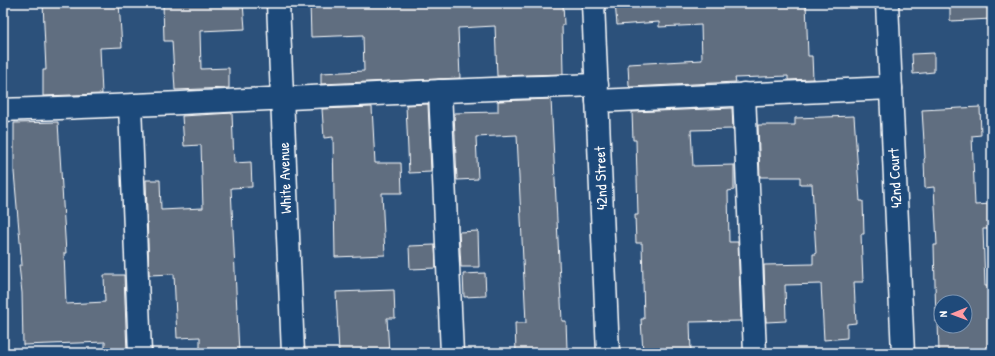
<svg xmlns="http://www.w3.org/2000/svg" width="995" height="356" font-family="'Patrick Hand',sans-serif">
<rect width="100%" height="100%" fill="#2c517b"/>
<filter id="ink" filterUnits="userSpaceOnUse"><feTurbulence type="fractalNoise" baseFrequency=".025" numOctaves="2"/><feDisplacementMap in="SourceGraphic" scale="8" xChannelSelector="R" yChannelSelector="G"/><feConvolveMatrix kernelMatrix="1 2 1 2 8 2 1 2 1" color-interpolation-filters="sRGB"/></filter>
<g filter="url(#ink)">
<g fill="#606e80" stroke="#fff" fill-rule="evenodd">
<path d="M43 3H119L122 47 100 48 102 94 43 96V70H46Z"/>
<path d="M163 3H243L245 29 200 31 201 69 229 68V88L175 90 172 41H164Z"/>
<path d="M310 3H563L564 25H562L563 74 497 76 495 26 458 28 460 78 321 84V73L364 71 363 35 311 37Z"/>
<path d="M615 3H806L808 56H812L813 79 788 80V76L735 78 736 82 630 87 629 86 628 64 702 60 701 25 659 27V22L617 25Z"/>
<path d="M950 3H992V19L950 21Z"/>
<path d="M934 53V72L913 74 912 54Z"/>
<path d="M551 99 562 321H566L567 349 516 352 515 323H526L517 135 476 137 478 179 457 180 454 113 498 112V101Z"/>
<path d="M428 104 431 172 409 173 406 105Z"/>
<path d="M372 107 375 163H401L402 193H382L385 255 335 257 333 137 324 138 322 109Z"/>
<path d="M980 107 981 135 972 136 975 205 992 204V229H983L985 286H992V320H988L989 353H939L938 322H936L934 245H937L934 187 925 188 924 159 925 158 922 110ZM941 302H965V326H941Z"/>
<path d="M732 108 733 129 691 130 693 166 734 165V190L728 191 729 242H738L741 321 690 322 691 353H643L641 319H644L642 243H636L635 215H638L636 140H633L632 112Z"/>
<path d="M232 113 234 163 251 162 252 187 231 188 239 353H200V337L177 338 174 274 149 275 146 180H160L161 210 203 208 201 145 184 146 182 116Z"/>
<path d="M854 116 860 201H863L864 234H861L863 282H854L856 323 847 324V338L824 340 821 284 785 285 786 321 766 322 764 265 813 264V254H816L812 184H800V177H760L758 125H795V118Z"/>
<path d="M58 122 66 253H64L66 304 105 302 104 275H124L127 353H105V342L23 345 22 293 19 265H22L14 172V123Z"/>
<path d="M478 231 479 267H461L459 232Z"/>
<path d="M435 245 436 268 410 269 409 246Z"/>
<path d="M485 273 486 296 464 297 463 274Z"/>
<path d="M394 290 395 318H387L389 353H339L336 292Z"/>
</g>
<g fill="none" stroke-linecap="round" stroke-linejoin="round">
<g stroke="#fff" stroke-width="25">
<g id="minor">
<path d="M278 3 293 353"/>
<path d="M593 3 608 353"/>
<path d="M887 3 903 353"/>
<path d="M440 91 452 353"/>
<path d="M744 94 755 353"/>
<path d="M597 101 891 88"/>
<path d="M130 106 140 353"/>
<path d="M3 110C201 104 399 91 597 85"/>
</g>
</g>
<use href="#minor" stroke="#1f4a7a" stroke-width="22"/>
</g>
</g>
<g text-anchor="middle" stroke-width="4" stroke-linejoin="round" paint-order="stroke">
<g font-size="15" fill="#fff" stroke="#1f4a7a">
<text transform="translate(285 178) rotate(-92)" y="5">White Avenue</text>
<text transform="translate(601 178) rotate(-92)" y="5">42nd Street</text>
<text transform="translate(895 178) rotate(-93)" y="5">42nd Court</text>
</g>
</g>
<rect width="995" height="356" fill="none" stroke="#1f4a7a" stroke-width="16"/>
<rect x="8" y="8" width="979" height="340" fill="none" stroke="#fff" stroke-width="1.5" filter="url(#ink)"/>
<g transform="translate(953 314) rotate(269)"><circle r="19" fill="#1f4a7a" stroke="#7992af"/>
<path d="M0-3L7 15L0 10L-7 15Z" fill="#ff9aa2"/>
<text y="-6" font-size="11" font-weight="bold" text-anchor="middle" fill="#ffffff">N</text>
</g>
</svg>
